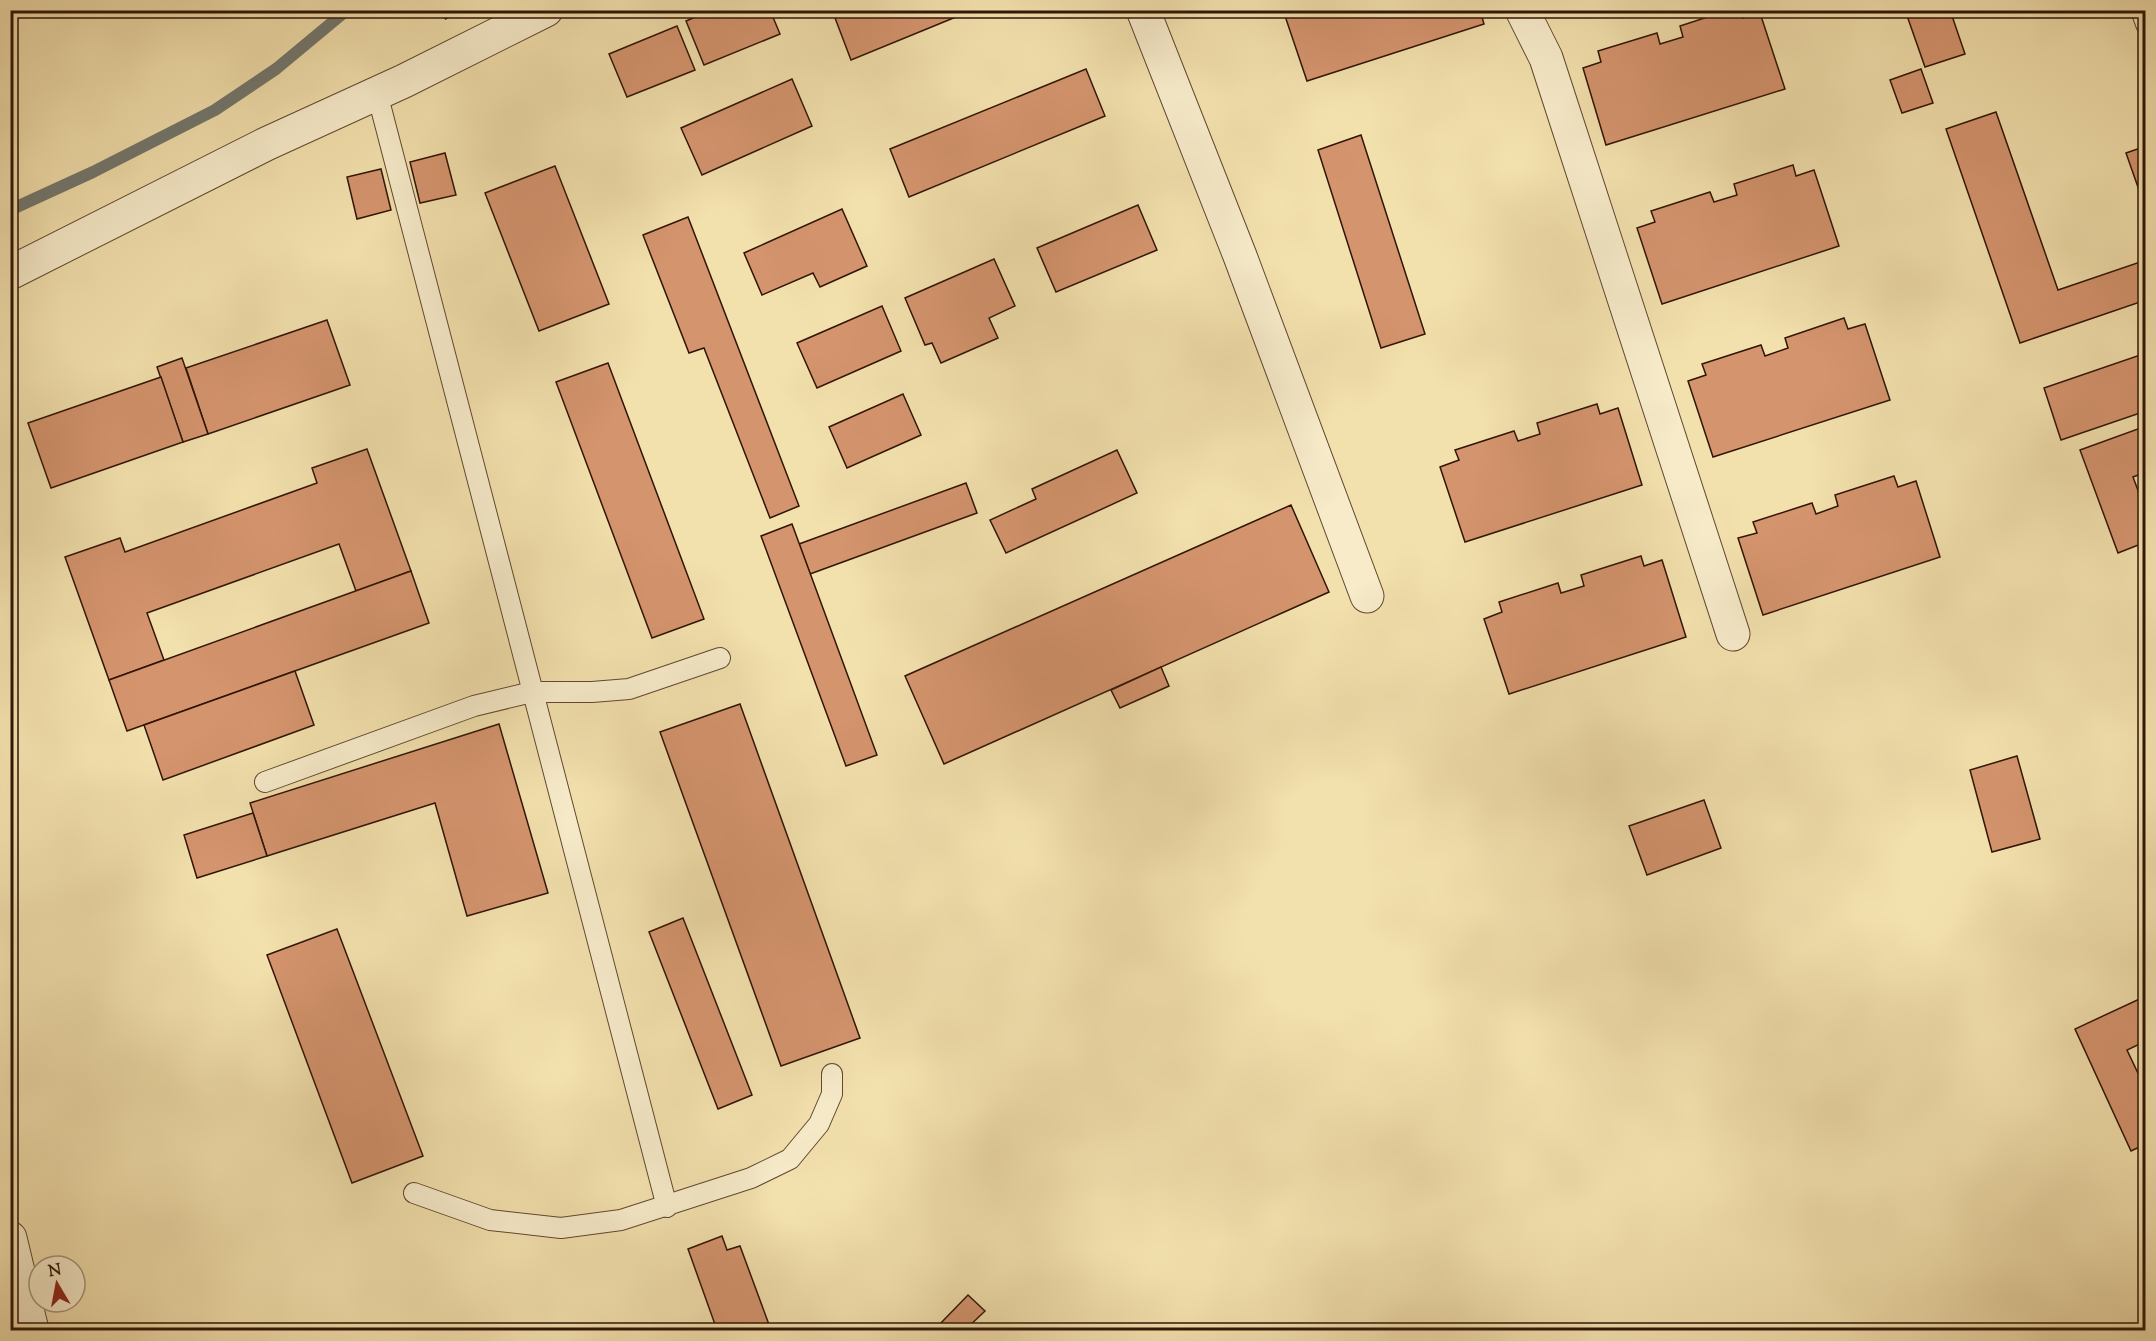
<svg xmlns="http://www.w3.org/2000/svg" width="2156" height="1341" font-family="'Sorts Mill Goudy',serif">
<rect width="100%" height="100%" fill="#f2e0ad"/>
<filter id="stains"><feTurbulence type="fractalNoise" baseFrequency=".00333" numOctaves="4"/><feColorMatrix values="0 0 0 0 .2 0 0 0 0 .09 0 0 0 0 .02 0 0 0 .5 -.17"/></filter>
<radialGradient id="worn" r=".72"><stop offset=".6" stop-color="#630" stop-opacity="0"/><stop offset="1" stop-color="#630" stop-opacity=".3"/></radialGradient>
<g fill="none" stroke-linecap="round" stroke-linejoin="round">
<path stroke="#73786f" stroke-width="12" d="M10 210 93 172 215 110 276 69 347 10"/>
</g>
<g fill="#d4946e" stroke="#301506" stroke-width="1.5">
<path d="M712 10H770L780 34 704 65 686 21Z"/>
<path d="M832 10H973L851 60Z"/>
<path d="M1283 10H1480L1484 24 1307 81Z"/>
<path d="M1729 10H1741L1743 18 1760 13 1785 89 1606 145 1583 68 1601 62 1598 51 1657 33 1660 44 1683 37 1680 26Z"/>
<path d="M1905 10H1950L1965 54 1925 67Z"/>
<path d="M677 26 695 70 627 97 609 54Z"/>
<path d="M1086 69 1105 116 909 197 890 149Z"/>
<path d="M1921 69 1933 103 1902 113 1890 80Z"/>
<path d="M792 79 812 126 702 175 681 128Z"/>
<path d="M1996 112 2058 290 2146 260V300L2020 343 1946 129Z"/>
<path d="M1361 135 1425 334 1381 348 1318 150Z"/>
<path d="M2146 146V210L2126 153Z"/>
<path d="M445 153 456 195 420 203 410 162Z"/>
<path d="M1793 165 1796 176 1814 170 1839 246 1662 304 1637 228 1655 222 1651 211 1710 192 1714 202 1737 195 1734 184Z"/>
<path d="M555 166 609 304 539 331 485 193Z"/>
<path d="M381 169 391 210 357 219 347 177Z"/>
<path d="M1138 205 1157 250 1056 292 1037 248Z"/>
<path d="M842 209 867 266 820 287 813 273 762 295 744 253Z"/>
<path d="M688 217 799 506 770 518 704 348 689 353 643 235Z"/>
<path d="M994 259 1015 306 989 318 998 338 941 363 932 343 925 345 905 298Z"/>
<path d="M882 306 901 351 817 388 797 343Z"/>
<path d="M1844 318 1848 329 1865 324 1890 400 1713 457 1688 381 1706 375 1702 364 1761 345 1765 356 1788 348 1785 338Z"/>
<path d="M327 320 350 385 208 434 186 368Z"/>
<path d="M2146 353V411L2061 440 2044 388Z"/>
<path d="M182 358 208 434 183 442 157 367Z"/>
<path d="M608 363 704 619 652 638 556 382Z"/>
<path d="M161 377 183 442 51 488 28 423Z"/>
<path d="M903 394 921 435 847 468 829 427Z"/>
<path d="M1597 404 1600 414 1618 408 1642 485 1465 542 1440 467 1459 460 1455 450 1514 431 1518 441 1540 434 1537 423Z"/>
<path d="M2146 426V472L2133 477 2146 512V542L2118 553 2080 450Z"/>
<path d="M367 449 411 571 356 591 339 544 147 613 164 660 109 680 65 557 120 538 125 552 317 483 312 468Z"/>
<path d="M1117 450 1137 493 1006 553 990 520 1036 499 1032 489Z"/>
<path d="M1894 476 1898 487 1916 481 1940 557 1763 615 1738 538 1757 533 1753 522 1812 503 1816 514 1838 506 1835 495Z"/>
<path d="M966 483 977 513 810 574 799 544Z"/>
<path d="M1291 505 1329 592 944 764 905 676Z"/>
<path d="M792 524 877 755 846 766 761 536Z"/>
<path d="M1641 556 1644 566 1662 560 1686 637 1509 694 1484 619 1502 612 1499 602 1558 583 1561 593 1584 586 1581 575Z"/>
<path d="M411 571 429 623 127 731 109 680Z"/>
<path d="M1161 667 1169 686 1120 708 1111 690Z"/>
<path d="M295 671 314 725 163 780 144 725Z"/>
<path d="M740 704 860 1038 781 1066 660 732Z"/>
<path d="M499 724 548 893 467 916 435 803 267 856 250 803Z"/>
<path d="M2017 756 2040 839 1992 852 1970 770Z"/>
<path d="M1704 800 1721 848 1647 875 1629 826Z"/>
<path d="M253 813 267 856 197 878 184 835Z"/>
<path d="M683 918 752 1095 718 1109 649 932Z"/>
<path d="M337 929 423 1156 352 1183 267 955Z"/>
<path d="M2146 996V1041L2127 1050 2146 1090V1144L2131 1151 2075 1029Z"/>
<path d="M722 1236 727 1250 740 1246 771 1330H717L688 1249Z"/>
<path d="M968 1295 985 1311 965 1330H948L940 1324Z"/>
</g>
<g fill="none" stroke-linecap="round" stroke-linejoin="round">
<g stroke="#604830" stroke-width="22">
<g id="lane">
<path d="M2141 10 2146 24"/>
<path d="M377 93 667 1207"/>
<path d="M265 782 474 706 532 692H592L629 689 720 658"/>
<path d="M414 1193 490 1220 561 1228 621 1220 751 1178 790 1159 819 1124 832 1094V1074"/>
</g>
</g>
<g stroke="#604830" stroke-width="35">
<g id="street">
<path d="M1143 10 1240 256 1367 596"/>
<path d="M1522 10 1546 58 1733 634"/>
<path d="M10 273 266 144 404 81 546 10"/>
<path d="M10 1238 32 1330"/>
</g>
</g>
<path stroke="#301506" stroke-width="4" stroke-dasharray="4.5 3" stroke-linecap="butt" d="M441 10 447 19"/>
<use href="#lane" stroke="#f7ebca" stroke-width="20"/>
<use href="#street" stroke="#f7ebca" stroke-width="33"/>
</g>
<rect width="2156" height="1341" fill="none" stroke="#f2e0ad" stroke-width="36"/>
<rect x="12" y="12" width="2132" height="1317" fill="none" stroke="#301506" stroke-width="3"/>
<rect x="18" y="18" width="2120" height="1305" fill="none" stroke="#301506" stroke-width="1.5"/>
<g transform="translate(57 1284) rotate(350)"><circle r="28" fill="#f7ebca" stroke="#a7957c" stroke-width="1.5"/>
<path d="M0-4.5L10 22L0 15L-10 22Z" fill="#8f2418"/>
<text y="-9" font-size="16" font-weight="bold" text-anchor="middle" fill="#301506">N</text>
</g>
<rect width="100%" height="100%" filter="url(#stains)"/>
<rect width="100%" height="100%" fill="url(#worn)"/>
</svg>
